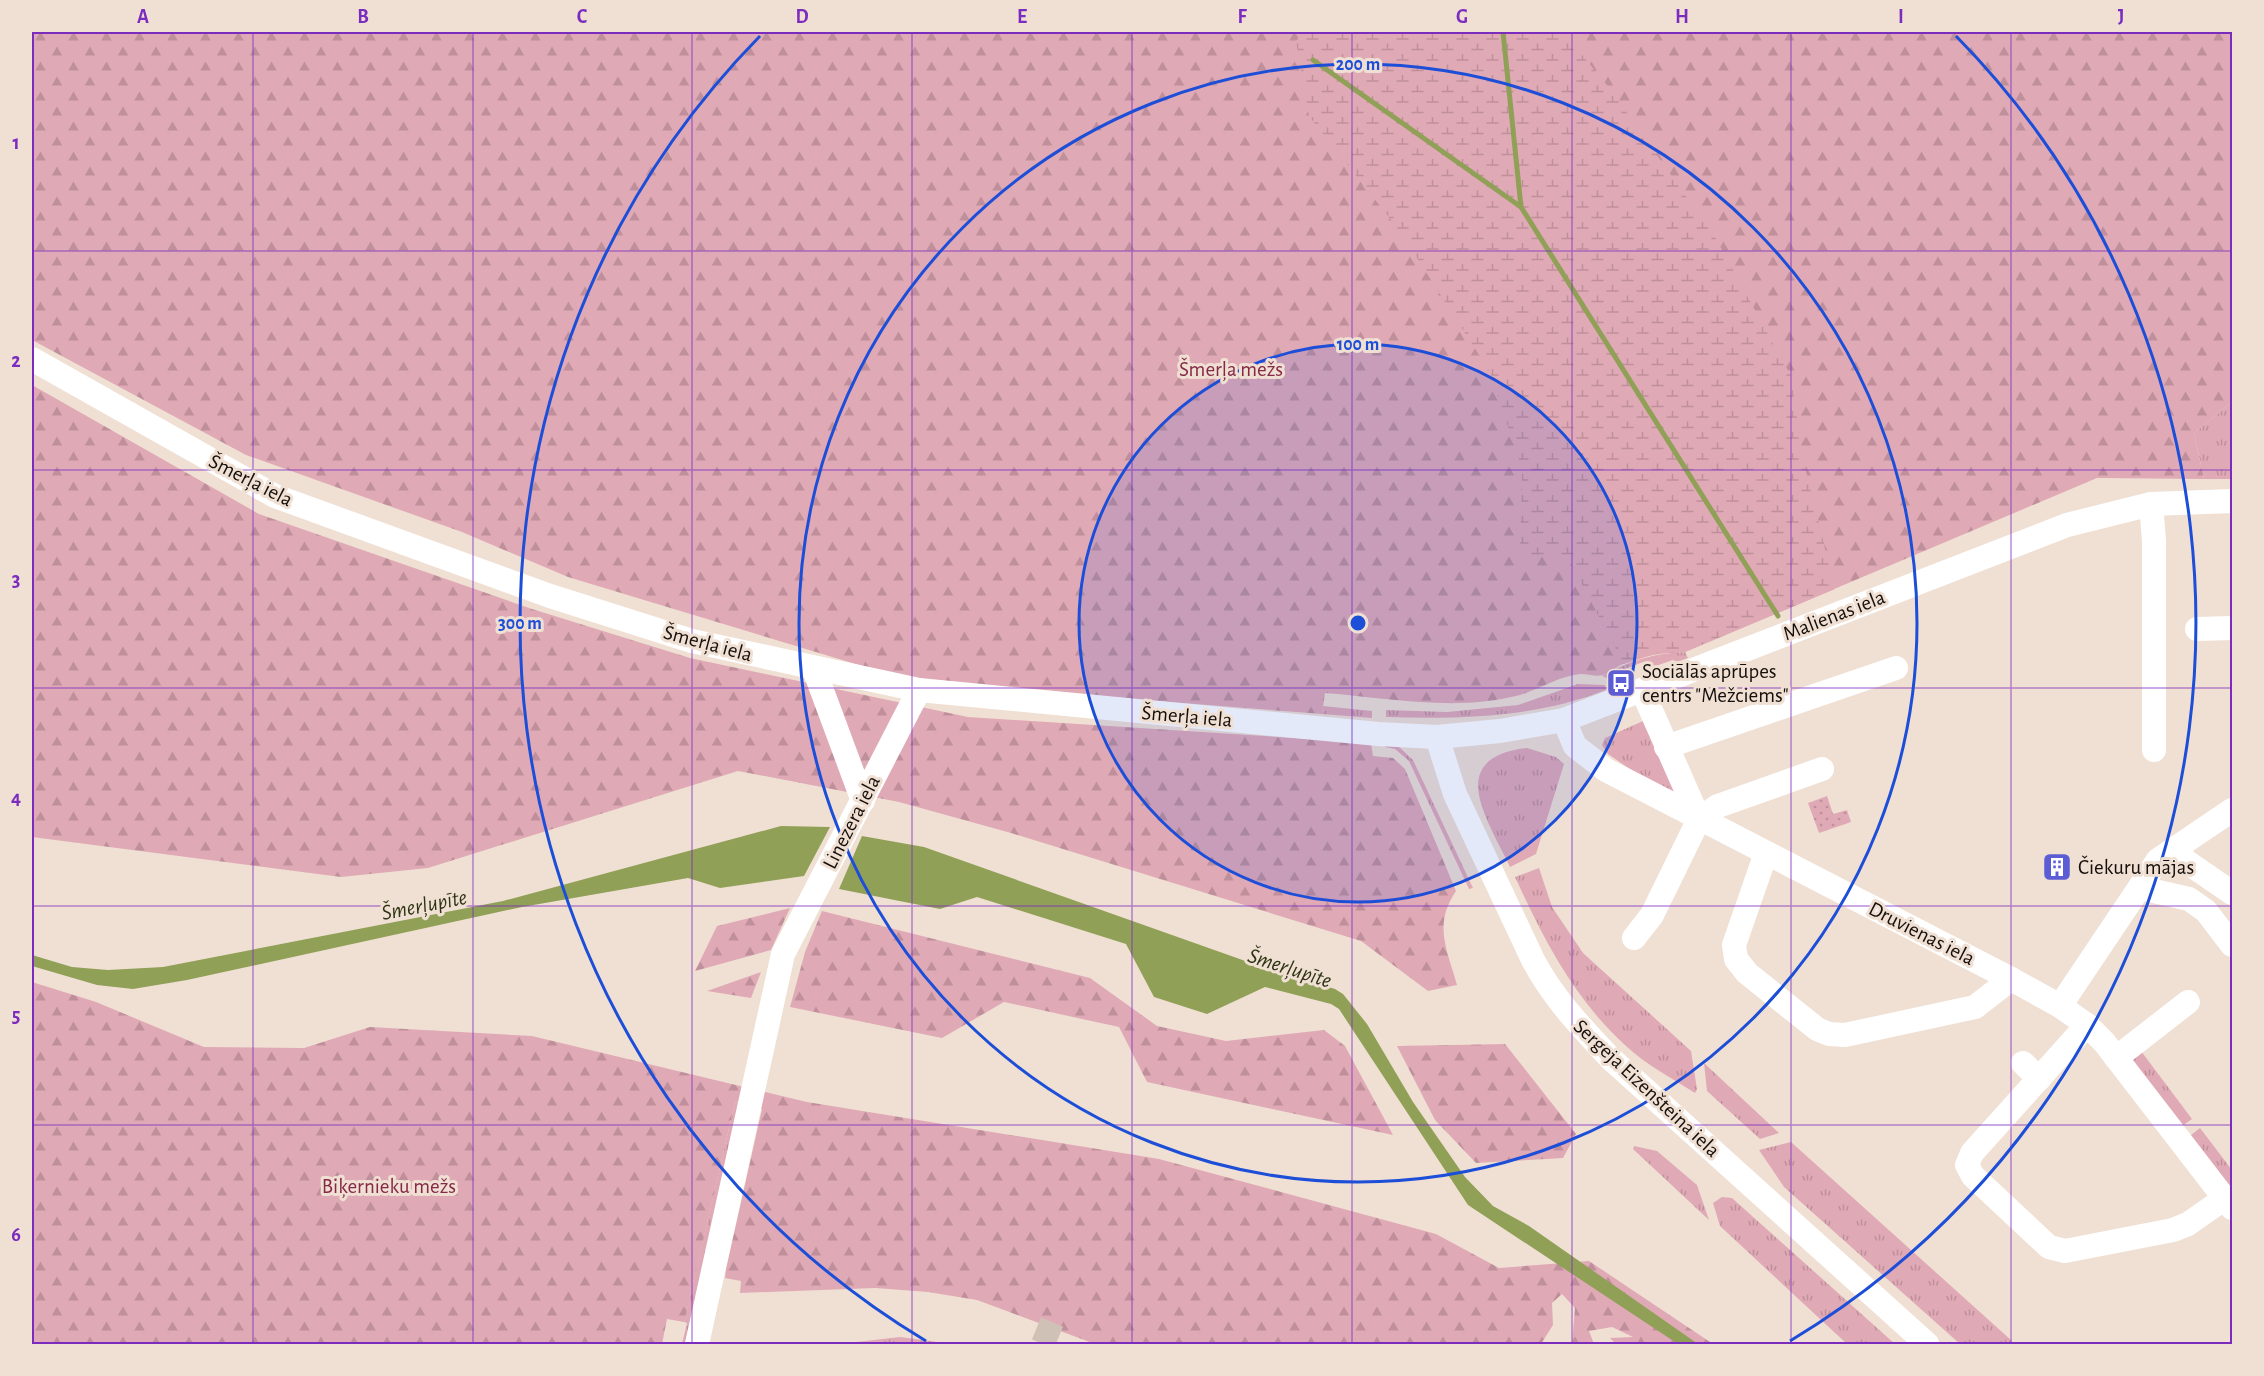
<svg xmlns="http://www.w3.org/2000/svg" width="2264" height="1376" font-family="'Alegreya Sans',sans-serif">
<defs>
<pattern id="grass-tufts" width="24" height="20" patternUnits="userSpaceOnUse" patternTransform="scale(1.5)"><rect width="24" height="20" fill="#e0a9b6"/><path d="M3 7l-1-3M5 7V3M7 7l1-3M15 17l-1-3M17 17v-4M19 17l1-3" fill="none" stroke="#bf909b"/></pattern>
<pattern id="forest-firs" width="22" height="20" patternUnits="userSpaceOnUse" patternTransform="scale(1.5)"><rect width="22" height="20" fill="#e0a9b6"/><path d="M5 1l3.5 6h-7zM16 11l3.5 6h-7z" fill="#bf909b"/></pattern>
<pattern id="wetland-marsh" width="20" height="14" patternUnits="userSpaceOnUse" patternTransform="scale(1.5)"><rect width="20" height="14" fill="#e0a9b6"/><path d="M1 5h8M5 5V1M11 12h8M15 12V8" fill="none" stroke="#bf909b"/></pattern>
<pattern id="park-dots" width="8" height="8" patternUnits="userSpaceOnUse" patternTransform="scale(1.5)"><rect width="8" height="8" fill="#e0a9b6"/><path d="M2 2h.1M6 6h.1" fill="none" stroke="#bf909b" stroke-width="1.8" stroke-linecap="round"/></pattern>
</defs>
<rect width="100%" height="100%" fill="#f0e0d3"/>
<g fill="url(#grass-tufts)">
<path d="M2232 402V479H2204L2194 433Z"/>
<path d="M1685 652 1688 658 1677 662 1673 660 1647 669 1643 662 1617 672 1620 679 1614 681 1602 676C1629 661 1654 653 1685 652Z"/>
<path d="M1578 684 1605 685 1606 690C1534 718 1462 719 1386 717V710L1447 712 1518 705Z"/>
<path d="M1323 706 1372 711V718L1322 714Z"/>
<path d="M1643 721 1681 790 1672 798 1608 754 1602 745 1605 738Z"/>
<path d="M1384 743 1397 745 1413 760 1473 888 1469 889 1409 761 1395 749 1385 747Z"/>
<path d="M1527 748 1556 757 1564 764 1536 854 1510 867C1488 820 1443 758 1527 748Z"/>
<path d="M1539 868 1552 907 1583 953 1691 1051 1697 1089 1695 1093C1672 1078 1646 1065 1626 1046 1574 999 1544 940 1515 877Z"/>
<path d="M2141 1051 2192 1119 2182 1126 2131 1058Z"/>
<path d="M1704 1063 1779 1133 1760 1139 1707 1091Z"/>
<path d="M735 1102 740 1104 685 1344H682L687 1323 684 1322Z"/>
<path d="M2200 1128 2232 1170V1189L2191 1135Z"/>
<path d="M1791 1142 2011 1340 2014 1344H1960L1784 1187 1759 1150Z"/>
<path d="M1634 1146 1657 1151 1697 1185 1709 1220 1633 1149Z"/>
<path d="M1722 1197 1732 1198 1895 1344H1847L1720 1226 1713 1203Z"/>
<path d="M900 1337 953 1344H839Z"/>
</g>
<g fill="url(#forest-firs)">
<path d="M32 32H2232V402L2194 433 2204 479 2097 478 1685 652C1664 653 1643 655 1623 664 1616 667 1610 673 1603 675 1596 677 1588 674 1581 674 1559 676 1540 689 1520 695 1456 712 1389 698 1325 693L1322 714 915 682 568 577 462 532 246 455 32 340Z"/>
<path d="M32 385 259 514 532 609 690 658 968 717 1371 743 1373 756 1393 758 1405 769 1456 891C1433 925 1447 949 1457 985L1428 991 1361 941 1011 833 899 802 738 771 428 868 341 877 32 837Z"/>
<path d="M790 908 771 950 695 971 717 926Z"/>
<path d="M822 911 1090 978 1157 1026 1226 1041 1324 1030 1345 1046 1393 1135 1147 1082 1119 1027 1004 1002 942 1038 790 1007 805 952Z"/>
<path d="M761 972 751 998 707 991Z"/>
<path d="M32 982 96 1002 204 1047 304 1048 370 1027 532 1036 807 1102 1159 1159 1436 1234 1499 1268 1589 1261 1713 1344H1616L1610 1338 1633 1337 1612 1327 1589 1331 1594 1344H1572L1575 1308 1562 1294 1552 1303 1553 1325 1541 1344H1095L977 1300 928 1292 875 1288 740 1293 741 1281 725 1278 726 1269 762 1109 735 1102 685 1319 684 1322 667 1319 662 1344H32Z"/>
<path d="M1505 1044 1576 1134 1563 1158 1476 1163 1435 1120 1397 1046Z"/>
</g>
<path fill="url(#wetland-marsh)" d="M1304 32H1563L1611 90 1716 239 1791 376 1802 455 1835 589 1685 652 1658 653 1624 664 1569 560 1520 554 1522 469 1490 372 1399 230 1309 116 1296 41Z"/>
<path fill="url(#park-dots)" d="M1827 796 1833 814 1847 810 1851 822 1819 833 1808 803Z"/>
<g fill="#91a057">
<path d="M781 826 830 827 804 876 720 888 688 878 522 907 187 980 133 989 97 985 32 966V955L72 967 108 970 163 967 503 901Z"/>
<path d="M862 836 924 847 1251 963 1335 989 1343 994 1367 1024 1413 1102 1465 1177 1493 1206 1529 1226 1698 1344H1678L1468 1205 1339 1009 1331 1004 1265 987 1207 1014 1154 997 1126 944 977 897 940 909 839 889Z"/>
</g>
<g fill="none" stroke-linecap="round" stroke-linejoin="round">
<g stroke="#91a057" stroke-width="5">
<path d="M1503 32 1521 207 1778 616"/>
<path d="M1313 60 1521 207"/>
</g>
<path stroke="#cfc1b5" stroke-width="24" stroke-dasharray="24 12" stroke-linecap="butt" d="M1043 1344 1052 1322"/>
<g stroke="#fff" stroke-width="24">
<path d="M32 359 275 496 550 596 692 641 919 690 1378 734 1437 737 1500 731 1564 720 2067 525 2151 504 2232 501"/>
<path d="M2151 504 2154 541V750"/>
<path d="M2197 629 2232 628"/>
<path d="M814 669 863 801"/>
<path d="M1642 690 1699 819"/>
<path d="M1564 720 1575 746 1606 770 2011 979 2060 1006 2087 1025 2104 1042 2232 1208"/>
<path d="M1437 737 1455 794 1533 960C1553 998 1581 1027 1610 1058L1927 1344"/>
<path d="M1666 747 1896 668"/>
<path d="M2175 849 2187 862 2232 893"/>
<path d="M1766 853 1734 945 1736 959 1747 973 1817 1029 1829 1034 1845 1035 1975 1007 2011 979"/>
<path d="M2141 888 2189 899 2206 911 2232 945"/>
<path d="M1634 938 1652 915 1699 819 1718 806 1822 769"/>
<path d="M2060 1006 2158 860 2232 810"/>
<path d="M2087 1025 1972 1153 1967 1165 1973 1176 2049 1247 2065 1251 2173 1230 2188 1224 2225 1198"/>
<path d="M2116 1058 2188 1002"/>
<path d="M2023 1063 2039 1079"/>
<path d="M697 1344 783 954 919 690"/>
</g>
</g>
<path fill="none" stroke="#7b2cbf" stroke-width="1.5" stroke-opacity="0.55" d="M253 32V1344M473 32V1344M692 32V1344M912 32V1344M1132 32V1344M1352 32V1344M1572 32V1344M1791 32V1344M2011 32V1344M32 251H2232M32 470H2232M32 688H2232M32 906H2232M32 1125H2232"/>
<circle cx="1358" cy="623" r="279" fill="#1d4ed8" fill-opacity=".12"/>
<g fill="none" stroke="#1d4ed8" stroke-width="3">
<circle cx="1358" cy="623" r="279"/>
<circle cx="1358" cy="623" r="559"/>
<path d="M926 1341A838 838 0 0 1 760 36M1956 36A838 838 0 0 1 1790 1341"/>
</g>
<defs>
<g id="bus-square" transform="scale(1.5)"><rect x="-9" y="-9" width="18" height="18" rx="4" fill="#5c5dd5" stroke="#f0e0d3"/><path d="M-5-6H5V4H4V6H2V4H-2V6H-4V4H-5ZM-3.5-4V0h7V-4ZM-3.5 1.2v1.5H-2V1.2ZM2 1.2v1.5H3.5V1.2Z" fill="#fff"/></g>
<g id="building-square" transform="scale(1.5)"><rect x="-9" y="-9" width="18" height="18" rx="4" fill="#5c5dd5" stroke="#f0e0d3"/><path d="M-4-6H4V6H1V3H-1V6H-4ZM-2.5-4.3h1.7v1.8h-1.7ZM.8-4.3h1.7v1.8H.8ZM-2.5-1h1.7V.8h-1.7ZM.8-1h1.7V.8H.8Z" fill="#fff"/></g>
</defs>
<g fill-rule="evenodd">
<use href="#bus-square" x="1621" y="683"/>
<use href="#building-square" x="2057" y="867"/>
</g>
<g text-anchor="middle" stroke-width="6" stroke-linejoin="round" paint-order="stroke">
<g font-size="21" fill="#862948" stroke="#f0e0d3">
<text x="1231" y="376">Šmerļa mežs</text>
<text x="389" y="1193">Biķernieku mežs</text>
</g>
<g font-size="21" fill="#150f0b" stroke="#f0e0d3">
<text transform="translate(251 480) rotate(27)" y="7">Šmerļa iela</text>
<text transform="translate(1834 615) rotate(-21)" y="7">Malienas iela</text>
<text transform="translate(708 643) rotate(15)" y="7">Šmerļa iela</text>
<text transform="translate(1187 716) rotate(5)" y="7">Šmerļa iela</text>
<text transform="translate(851 822) rotate(-63)" y="7">Linezera iela</text>
<text transform="translate(1922 933) rotate(27)" y="7">Druvienas iela</text>
<text transform="translate(1647 1088) rotate(43)" y="7">Sergeja Eizenšteina iela</text>
</g>
<g font-size="21" fill="#150f0b" stroke="#f0e0d3" text-anchor="start">
<text x="1642" y="678">Sociālās aprūpes<tspan x="1642" dy="24">centrs "Mežciems"</tspan></text>
<text x="2078" y="874">Čiekuru mājas</text>
</g>
<g font-size="22" font-style="italic" fill="#2d3313" stroke="#f0e0d3">
<text transform="translate(424 904) rotate(-11)" y="8">Šmerļupīte</text>
<text transform="translate(1290 967) rotate(18)" y="8">Šmerļupīte</text>
</g>
</g>
<circle cx="1358" cy="623" r="9" fill="#1d4ed8" stroke="#f0e0d3" stroke-width="3"/>
<g font-size="18" text-anchor="middle" font-weight="bold" fill="#1d4ed8" stroke="#f0e0d3" stroke-width="6" stroke-linejoin="round" paint-order="stroke">
<text x="1358" y="70">200 m</text>
<text x="1358" y="350">100 m</text>
<text x="520" y="629">300 m</text>
</g>
<rect width="2264" height="1376" fill="none" stroke="#f0e0d3" stroke-width="66"/>
<rect x="33" y="33" width="2198" height="1310" fill="none" stroke="#7b2cbf" stroke-width="2"/>
<g font-size="20" text-anchor="middle" font-weight="bold" fill="#7b2cbf">
<text x="143" y="23">A</text>
<text x="363" y="23">B</text>
<text x="582" y="23">C</text>
<text x="802" y="23">D</text>
<text x="1022" y="23">E</text>
<text x="1242" y="23">F</text>
<text x="1462" y="23">G</text>
<text x="1682" y="23">H</text>
<text x="1901" y="23">I</text>
<text x="2121" y="23">J</text>
<text x="16" y="149">1</text>
<text x="16" y="367">2</text>
<text x="16" y="586">3</text>
<text x="16" y="804">4</text>
<text x="16" y="1022">5</text>
<text x="16" y="1241">6</text>
</g>
</svg>
